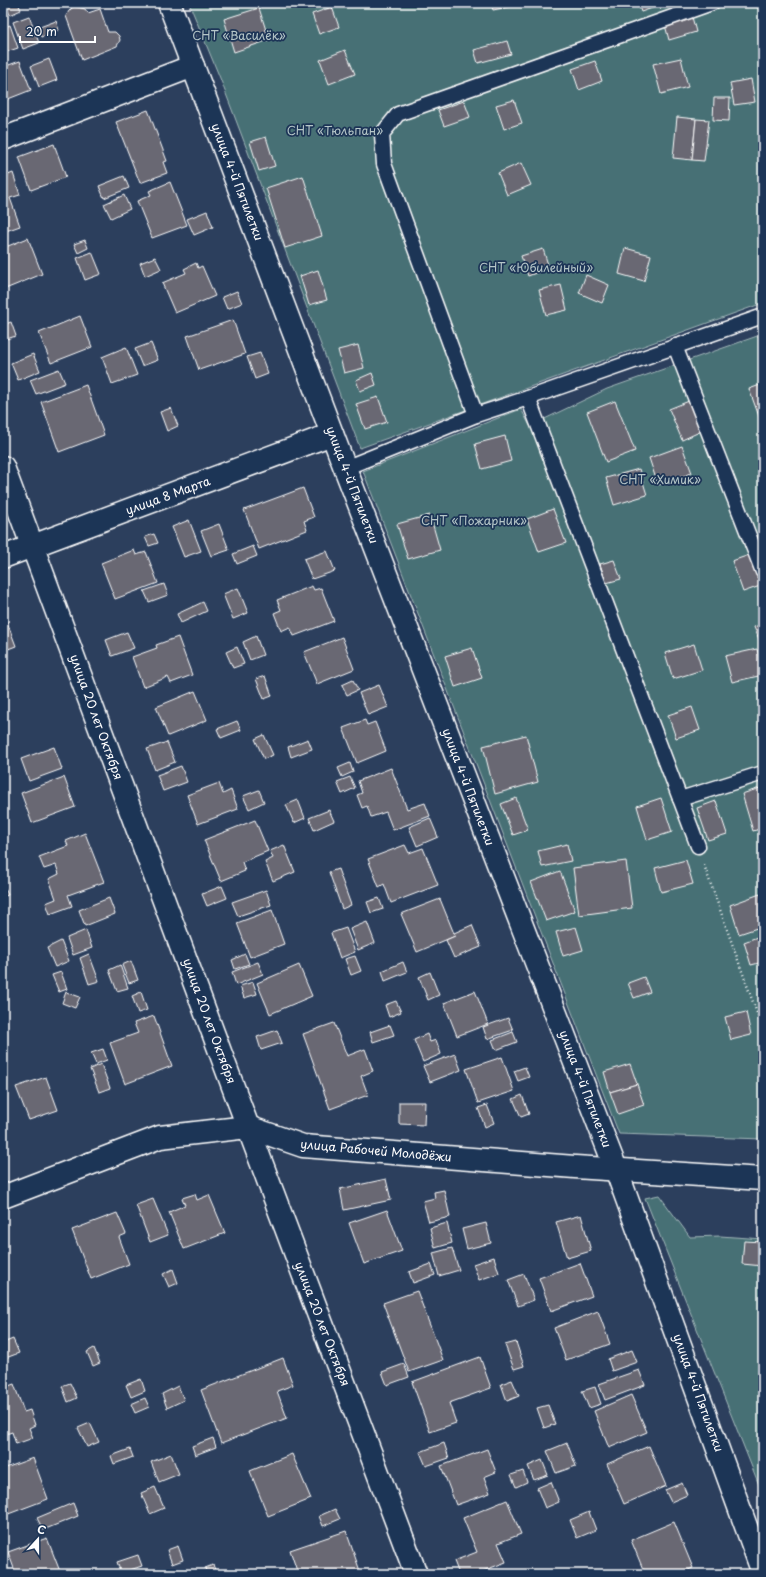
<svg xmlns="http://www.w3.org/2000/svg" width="766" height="1577" font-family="'Playpen Sans',sans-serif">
<rect width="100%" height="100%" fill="#2c3f5d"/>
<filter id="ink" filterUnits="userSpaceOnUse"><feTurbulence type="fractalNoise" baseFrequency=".025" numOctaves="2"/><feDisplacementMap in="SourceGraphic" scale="8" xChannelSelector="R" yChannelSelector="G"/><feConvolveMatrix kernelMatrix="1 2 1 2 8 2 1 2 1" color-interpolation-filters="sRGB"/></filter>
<g filter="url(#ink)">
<g fill="#477075" stroke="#a3b8ba">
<path d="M189 3H763V303L360 448 220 78Z"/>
<path d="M763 334V1139L619 1134 363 471 521 409 530 426 607 389Z"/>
<path d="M659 1195 690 1237 720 1236 763 1239V1495L645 1198Z"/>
</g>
<g fill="#696773" stroke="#fff">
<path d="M5 3H18L21 10 10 15Z"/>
<path d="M397 3H407L398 6Z"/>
<path d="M491 3H512L513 6 493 10Z"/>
<path d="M638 3H657L658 6 641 12Z"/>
<path d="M74 6 85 9 88 13 100 9 108 32H115L119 36 120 40 117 46 82 60 66 16 69 11Z"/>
<path d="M332 7 339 27 319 34 312 14Z"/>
<path d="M259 8 269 40 234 52 224 19Z"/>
<path d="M29 16 39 43 23 49 13 22Z"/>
<path d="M692 17 696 32 669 40 665 25Z"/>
<path d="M56 21 59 30 41 37 37 28Z"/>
<path d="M10 25 18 48 3 53V28Z"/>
<path d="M507 41 511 54 478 63 474 50Z"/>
<path d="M345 50 355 74 329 84 320 60Z"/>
<path d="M681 58 688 87 661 94 653 64Z"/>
<path d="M49 59 57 80 39 87 31 66Z"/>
<path d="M20 61 31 90 3 101V67Z"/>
<path d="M595 61 602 81 579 90 572 69Z"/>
<path d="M751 79 755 102 734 105 730 83Z"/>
<path d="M714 98H730L729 121 713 120Z"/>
<path d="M514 100 522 123 504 129 496 105Z"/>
<path d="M464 101 470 117 444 126 438 110Z"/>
<path d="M148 110 167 161 163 162 167 173 140 183 116 122Z"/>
<path d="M677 117 696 119 692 160 673 158Z"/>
<path d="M696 119 709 120 704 161 692 160Z"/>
<path d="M266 137 275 166 259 171 250 142Z"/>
<path d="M54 144 66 177 31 190 19 157Z"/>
<path d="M521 163 531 185 507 195 498 173Z"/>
<path d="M13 173 20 195 10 198 20 226 3 232V177Z"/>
<path d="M124 176 129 188 104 198 99 186Z"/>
<path d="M303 176 322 236 285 248 266 188Z"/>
<path d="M170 182 187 225 152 238 137 201 151 195 149 191Z"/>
<path d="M124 195 130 209 111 218 104 204Z"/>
<path d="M207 211 213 227 194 235 187 219Z"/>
<path d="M28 238 42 274 3 290V248Z"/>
<path d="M85 240 88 248 78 253 74 244Z"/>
<path d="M625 248 651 255 644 281 619 274Z"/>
<path d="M543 249 549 268 528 276 521 256Z"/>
<path d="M92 252 101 274 85 280 77 258Z"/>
<path d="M155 257 161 269 145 276 140 263Z"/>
<path d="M196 263 198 268 202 266 215 296 175 313 162 283 186 273 184 269Z"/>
<path d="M318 270 327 300 309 305 300 276Z"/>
<path d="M586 275 609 285 602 303 579 293Z"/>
<path d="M561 285 567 310 546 315 539 290Z"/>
<path d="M237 291 242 303 227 309 222 297Z"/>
<path d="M80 316 92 347 51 363 39 333Z"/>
<path d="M233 320 245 354 199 370 187 336Z"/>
<path d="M11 322 16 336 3 340V325Z"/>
<path d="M151 343 158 360 142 366 135 349Z"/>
<path d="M358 345 364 368 344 373 338 350Z"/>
<path d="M126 347 137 375 112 384 102 357Z"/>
<path d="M260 353 268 374 255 379 247 357Z"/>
<path d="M33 354 40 371 18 380 11 363Z"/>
<path d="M59 369 65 383 36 394 30 380Z"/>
<path d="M372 373 376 385 360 391 356 380Z"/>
<path d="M763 384V417L760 419 749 389Z"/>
<path d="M86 385 104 435 59 452 41 402Z"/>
<path d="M378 397 387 422 365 429 356 404Z"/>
<path d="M694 399 706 429 682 440 669 409Z"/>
<path d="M615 401 635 451 606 462 587 412Z"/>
<path d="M171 408 178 426 167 431 160 412Z"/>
<path d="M505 436 511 461 482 469 475 444Z"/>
<path d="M682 446 692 473 658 485 649 458Z"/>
<path d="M639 469 647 495 614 505 606 478Z"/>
<path d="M303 488 314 517 304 521 307 530 259 549 244 510Z"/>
<path d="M553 509 566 543 539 552 527 519Z"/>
<path d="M430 515 440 550 408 559 397 524Z"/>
<path d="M189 520 201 551 184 557 172 527Z"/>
<path d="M219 524 229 550 211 556 201 531Z"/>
<path d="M154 534 158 543 149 546 145 537Z"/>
<path d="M253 546 257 556 237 564 233 554Z"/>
<path d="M134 550 136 555 146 552 158 583 115 599 101 563Z"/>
<path d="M327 551 335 571 312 579 304 559Z"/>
<path d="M755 553 763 577V585L743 592 732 561Z"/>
<path d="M614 560 621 579 606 583 600 564Z"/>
<path d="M164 584 168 595 149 602 144 591Z"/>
<path d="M312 586 314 590 321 588 334 621 294 636 290 627 281 631 274 613 281 610 277 600Z"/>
<path d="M238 588 248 613 233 619 223 594Z"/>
<path d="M203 602 207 611 181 623 177 614Z"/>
<path d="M3 611 16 646 3 651Z"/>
<path d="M763 624V649L754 627Z"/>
<path d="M127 632 134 648 112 656 106 640Z"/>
<path d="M256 636 263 655 250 660 243 642Z"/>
<path d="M178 637 192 675 171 683 168 677 143 687 132 657 157 648 156 645Z"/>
<path d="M342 637 354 669 317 684 304 652Z"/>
<path d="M694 644 702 670 673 679 665 653Z"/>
<path d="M237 647 244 664 233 668 226 652Z"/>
<path d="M472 648 482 678 455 687 445 656Z"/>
<path d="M757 649 763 675 732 682 725 656Z"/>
<path d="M265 676 272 696 264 699 256 679Z"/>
<path d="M353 680 358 690 347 695 342 685Z"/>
<path d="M379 685 388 707 368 715 359 693Z"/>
<path d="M195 691 207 720 168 736 156 707Z"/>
<path d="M692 707 700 730 676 738 668 715Z"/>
<path d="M365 720 367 725 375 722 386 751 357 763 343 728Z"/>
<path d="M237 721 241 730 221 738 217 729Z"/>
<path d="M264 735 273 755 264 759 255 739Z"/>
<path d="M526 735 538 782 495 794 483 746Z"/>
<path d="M308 739 312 749 291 757 288 747Z"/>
<path d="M167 742 175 762 155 770 147 749Z"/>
<path d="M54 747 62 769 29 781 21 759Z"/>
<path d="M350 763 353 772 342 777 338 768Z"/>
<path d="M181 766 187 782 163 791 157 775Z"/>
<path d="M391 768 407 809 425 803 430 816 393 830 386 812 371 817 367 806 362 808 357 795 362 793 358 781Z"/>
<path d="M64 777 75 807 32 823 21 793Z"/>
<path d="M350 777 355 788 342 794 337 782Z"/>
<path d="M219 783 223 794 231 790 238 809 198 824 187 795Z"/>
<path d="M763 787V828L753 831 742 794Z"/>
<path d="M259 790 264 802 249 809 243 796Z"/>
<path d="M516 798 528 830 513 835 501 804Z"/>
<path d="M661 798 672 832 647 840 637 806Z"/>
<path d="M298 800 305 818 294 823 286 805Z"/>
<path d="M716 801 727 834 708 840 697 808Z"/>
<path d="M329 810 334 821 314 830 309 818Z"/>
<path d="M430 818 438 837 417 846 409 827Z"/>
<path d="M255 820 268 851 242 862 245 871 221 881 204 840Z"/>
<path d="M85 833 104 882 68 895 72 906 50 914 46 903 56 899 49 879 59 874 56 865 44 869 39 857 68 846 66 841Z"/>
<path d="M567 844 571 861 542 867 538 851Z"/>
<path d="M284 845 295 872 273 881 265 862 273 858 270 851Z"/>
<path d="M405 845 409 853 423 848 438 885 391 903 384 884 379 887 368 859Z"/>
<path d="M686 860 693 884 661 892 655 868Z"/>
<path d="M626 861 632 908 579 915 573 868Z"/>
<path d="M338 869 351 905 342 909 329 872Z"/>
<path d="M560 871 575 911 546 921 531 882Z"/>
<path d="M3 884 8 895 3 897Z"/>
<path d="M222 886 227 898 207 906 202 894Z"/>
<path d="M266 890 271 905 238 916 232 902Z"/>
<path d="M760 894 763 903V926L739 934 730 905Z"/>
<path d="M109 898 115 914 85 926 79 910Z"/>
<path d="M379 898 383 909 371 913 367 902Z"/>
<path d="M440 899 455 936 417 952 401 914Z"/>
<path d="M272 910 284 944 250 957 237 923Z"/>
<path d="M367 922 375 943 358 950 350 929Z"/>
<path d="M472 925 481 947 454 958 446 940 455 936 454 933Z"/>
<path d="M576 927 583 950 563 956 556 932Z"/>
<path d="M346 928 355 952 340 958 331 933Z"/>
<path d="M86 930 92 948 73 955 67 938Z"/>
<path d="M760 936 763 945V962L751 965 744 942Z"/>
<path d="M61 941 69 961 55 967 47 948Z"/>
<path d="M89 954 99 981 89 984 80 958Z"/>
<path d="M245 954 249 964 235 969 232 960Z"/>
<path d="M355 956 361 971 351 975 345 959Z"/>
<path d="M131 961 138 980 129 983 122 965Z"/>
<path d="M258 962 263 974 236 985 232 972Z"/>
<path d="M403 962 407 972 385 981 382 971Z"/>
<path d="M120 965 128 988 117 991 109 970Z"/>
<path d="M299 965 312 996 270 1014 257 983Z"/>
<path d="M61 972 67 989 59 992 52 975Z"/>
<path d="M430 972 439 995 428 1000 419 977Z"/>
<path d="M644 977 650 992 634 998 628 983Z"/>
<path d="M253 982 257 994 244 998 240 986Z"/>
<path d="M475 991 488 1024 457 1036 444 1003Z"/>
<path d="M66 992 80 997 75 1008 62 1003Z"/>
<path d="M141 992 147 1010 138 1013 132 996Z"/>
<path d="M396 1001 401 1012 389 1017 385 1005Z"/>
<path d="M746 1012 751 1035 731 1040 725 1017Z"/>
<path d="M154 1016 172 1066 125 1084 110 1043 138 1033 134 1023Z"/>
<path d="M508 1018 513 1030 487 1039 483 1027Z"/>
<path d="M334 1023 347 1056 365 1049 373 1071 361 1076 368 1095 330 1109 303 1034Z"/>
<path d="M390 1025 394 1035 373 1042 370 1032Z"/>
<path d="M277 1030 282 1043 261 1050 257 1037Z"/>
<path d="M513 1032 517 1042 496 1050 492 1040Z"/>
<path d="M427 1034 430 1042 436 1040 441 1054 423 1062 414 1040Z"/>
<path d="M103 1049 107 1060 96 1064 91 1053Z"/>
<path d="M455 1054 461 1070 430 1082 423 1066Z"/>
<path d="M502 1057 514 1091 478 1103 466 1069Z"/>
<path d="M101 1064 110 1088 99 1092 90 1069Z"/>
<path d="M630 1064 637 1084 610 1092 604 1072Z"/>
<path d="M525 1067 529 1077 518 1081 514 1071Z"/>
<path d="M46 1077 58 1110 29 1120 16 1087Z"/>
<path d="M637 1084 644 1105 618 1114 610 1092Z"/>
<path d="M522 1095 529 1114 521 1117 513 1099Z"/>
<path d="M399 1102H425L424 1125 399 1124Z"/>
<path d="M487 1105 494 1123 485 1127 478 1108Z"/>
<path d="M386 1179 391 1200 344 1210 340 1189Z"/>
<path d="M444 1190 450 1217 429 1222 423 1201 435 1198 434 1192Z"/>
<path d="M195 1194 197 1200 209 1195 225 1233 184 1249 169 1212 185 1205 182 1198Z"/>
<path d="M153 1199 168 1235 150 1242 136 1205Z"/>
<path d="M387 1210 402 1251 364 1264 349 1223Z"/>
<path d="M117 1213 126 1234 119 1237 129 1264 91 1279 72 1230Z"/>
<path d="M581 1215 591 1251 567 1258 556 1222Z"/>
<path d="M447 1223 452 1243 435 1248 430 1228Z"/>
<path d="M486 1223 491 1243 467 1249 462 1229Z"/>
<path d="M744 1241 763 1242V1266L742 1264Z"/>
<path d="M452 1248 459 1270 439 1276 433 1253Z"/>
<path d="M494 1257 499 1273 479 1280 473 1264Z"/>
<path d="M580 1263 592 1296 551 1311 539 1278Z"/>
<path d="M431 1264 435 1275 413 1283 409 1272Z"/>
<path d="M173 1269 178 1283 169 1287 163 1274Z"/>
<path d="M524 1274 534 1300 518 1306 508 1280Z"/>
<path d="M417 1291 443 1360 409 1372 383 1303Z"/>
<path d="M598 1311 610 1344 566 1360 554 1328Z"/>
<path d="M13 1339 19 1353 3 1359V1343Z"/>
<path d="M516 1342 524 1366 514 1369 505 1345Z"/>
<path d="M94 1348 100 1363 93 1366 87 1352Z"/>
<path d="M632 1350 637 1362 612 1371 608 1359Z"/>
<path d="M480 1357 491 1388 449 1403 456 1423 430 1432 412 1382Z"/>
<path d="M283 1358 293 1385 277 1391 287 1418 221 1443 201 1390Z"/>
<path d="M404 1364 409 1377 387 1385 382 1372Z"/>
<path d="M639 1370 645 1385 605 1400 599 1384Z"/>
<path d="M141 1379 145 1391 131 1397 126 1385Z"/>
<path d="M512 1380 519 1396 507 1401 501 1384Z"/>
<path d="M70 1383 77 1398 68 1402 62 1386Z"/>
<path d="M14 1384 24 1412 30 1410 35 1425 29 1428 33 1438 16 1444 12 1432 6 1434 3 1425V1388Z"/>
<path d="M178 1386 184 1400 167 1408 162 1394Z"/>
<path d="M595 1387 601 1404 589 1408 582 1391Z"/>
<path d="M631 1395 647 1432 609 1448 594 1411Z"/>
<path d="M145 1398 149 1407 135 1413 131 1404Z"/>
<path d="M548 1405 555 1424 544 1428 537 1408Z"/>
<path d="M90 1423 99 1442 87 1447 78 1428Z"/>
<path d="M213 1438 216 1447 195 1455 192 1446Z"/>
<path d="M444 1443 449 1458 426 1466 420 1452Z"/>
<path d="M567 1443 576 1466 556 1473 547 1451Z"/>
<path d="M649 1446 666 1486 624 1504 607 1464Z"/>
<path d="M130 1449 133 1457 114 1464 111 1456Z"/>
<path d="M487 1449 496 1472 484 1477 490 1493 456 1505 441 1466Z"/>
<path d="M171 1454 179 1474 159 1482 151 1462Z"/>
<path d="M292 1454 311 1499 268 1516 250 1471Z"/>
<path d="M33 1458 48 1499 3 1516V1469Z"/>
<path d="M542 1460 548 1475 534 1480 528 1466Z"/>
<path d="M523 1471 527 1482 516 1487 511 1475Z"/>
<path d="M551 1482 559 1502 545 1508 537 1488Z"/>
<path d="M682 1483 687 1495 671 1502 665 1490Z"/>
<path d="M155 1487 164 1508 150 1514 141 1493Z"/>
<path d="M507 1500 521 1534 498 1543 506 1562 475 1574H459L454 1561 477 1552 463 1518Z"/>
<path d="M73 1503 78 1516 43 1530 37 1518Z"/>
<path d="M335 1509 340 1519 323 1526 319 1516Z"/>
<path d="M589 1512 596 1530 577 1538 570 1520Z"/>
<path d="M674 1522 693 1568 679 1574H645L631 1540Z"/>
<path d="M346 1531 361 1574H298L290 1550Z"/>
<path d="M47 1538 61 1574H16L8 1552Z"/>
<path d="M178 1546 183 1560 172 1564 167 1550Z"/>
<path d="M138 1555 142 1566 121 1573 117 1562Z"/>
<path d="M213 1565 217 1574H207L205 1568Z"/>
<path d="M188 1570 189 1574H178Z"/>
</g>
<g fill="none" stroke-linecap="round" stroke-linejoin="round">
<g stroke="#fff" stroke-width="17">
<g id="lane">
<path d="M675 346 763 572"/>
<path d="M528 398 698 846"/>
<path d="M476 415 384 164 382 134 398 114 712 3"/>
<path d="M345 468 476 415 528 398 763 316"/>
<path d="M680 799 763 773"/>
</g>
</g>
<g stroke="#fff" stroke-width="25">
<g id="street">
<path d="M169 3 345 468 616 1169 763 1573"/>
<path d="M3 139 193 66"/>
<path d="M3 467 248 1127 416 1574"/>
<path d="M3 557 332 434"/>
<path d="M3 1197 160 1137 248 1127 303 1146 575 1167 763 1179"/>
</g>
</g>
<path stroke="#fff" stroke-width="2.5" stroke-dasharray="1 3" stroke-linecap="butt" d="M704 865 763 1030"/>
<use href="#lane" stroke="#1d3557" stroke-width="14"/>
<use href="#street" stroke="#1d3557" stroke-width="22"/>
</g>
</g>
<g text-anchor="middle" stroke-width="3.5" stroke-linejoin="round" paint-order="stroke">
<g font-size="12" fill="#b5c6c8" stroke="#1d3557">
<text x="239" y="40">СНТ «Василёк»</text>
<text x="335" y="135">СНТ «Тюльпан»</text>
<text x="536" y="272">СНТ «Юбилейный»</text>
<text x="660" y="484">СНТ «Химик»</text>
<text x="474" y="525">СНТ «Пожарник»</text>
</g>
<g font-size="12" fill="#fff" stroke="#1d3557">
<text transform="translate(237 182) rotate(69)" y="4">улица 4-й Пятилетки</text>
<text transform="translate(352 485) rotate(69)" y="4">улица 4-й Пятилетки</text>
<text transform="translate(168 496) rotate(-20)" y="4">улица 8 Марта</text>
<text transform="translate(96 717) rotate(70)" y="4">улица 20 лет Октября</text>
<text transform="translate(468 787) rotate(69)" y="4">улица 4-й Пятилетки</text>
<text transform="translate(209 1021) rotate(70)" y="4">улица 20 лет Октября</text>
<text transform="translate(585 1089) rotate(69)" y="4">улица 4-й Пятилетки</text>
<text transform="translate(376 1151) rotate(5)" y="4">улица Рабочей Молодёжи</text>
<text transform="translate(322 1324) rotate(69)" y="4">улица 20 лет Октября</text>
<text transform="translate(698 1393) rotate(70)" y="4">улица 4-й Пятилетки</text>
</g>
</g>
<rect width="766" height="1577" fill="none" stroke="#1d3557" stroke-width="16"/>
<rect x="8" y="8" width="750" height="1561" fill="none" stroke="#fff" stroke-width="1.5" filter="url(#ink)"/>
<g transform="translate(38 1539) rotate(21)" stroke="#1d3557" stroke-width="3" paint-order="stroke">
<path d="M0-3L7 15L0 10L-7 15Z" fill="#ffffff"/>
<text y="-6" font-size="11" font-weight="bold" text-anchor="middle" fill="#ffffff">С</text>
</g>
<path d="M20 36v6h75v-6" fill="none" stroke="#ffffff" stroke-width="2"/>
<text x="26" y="36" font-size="12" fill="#ffffff" stroke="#1d3557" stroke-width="3" paint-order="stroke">20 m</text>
</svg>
